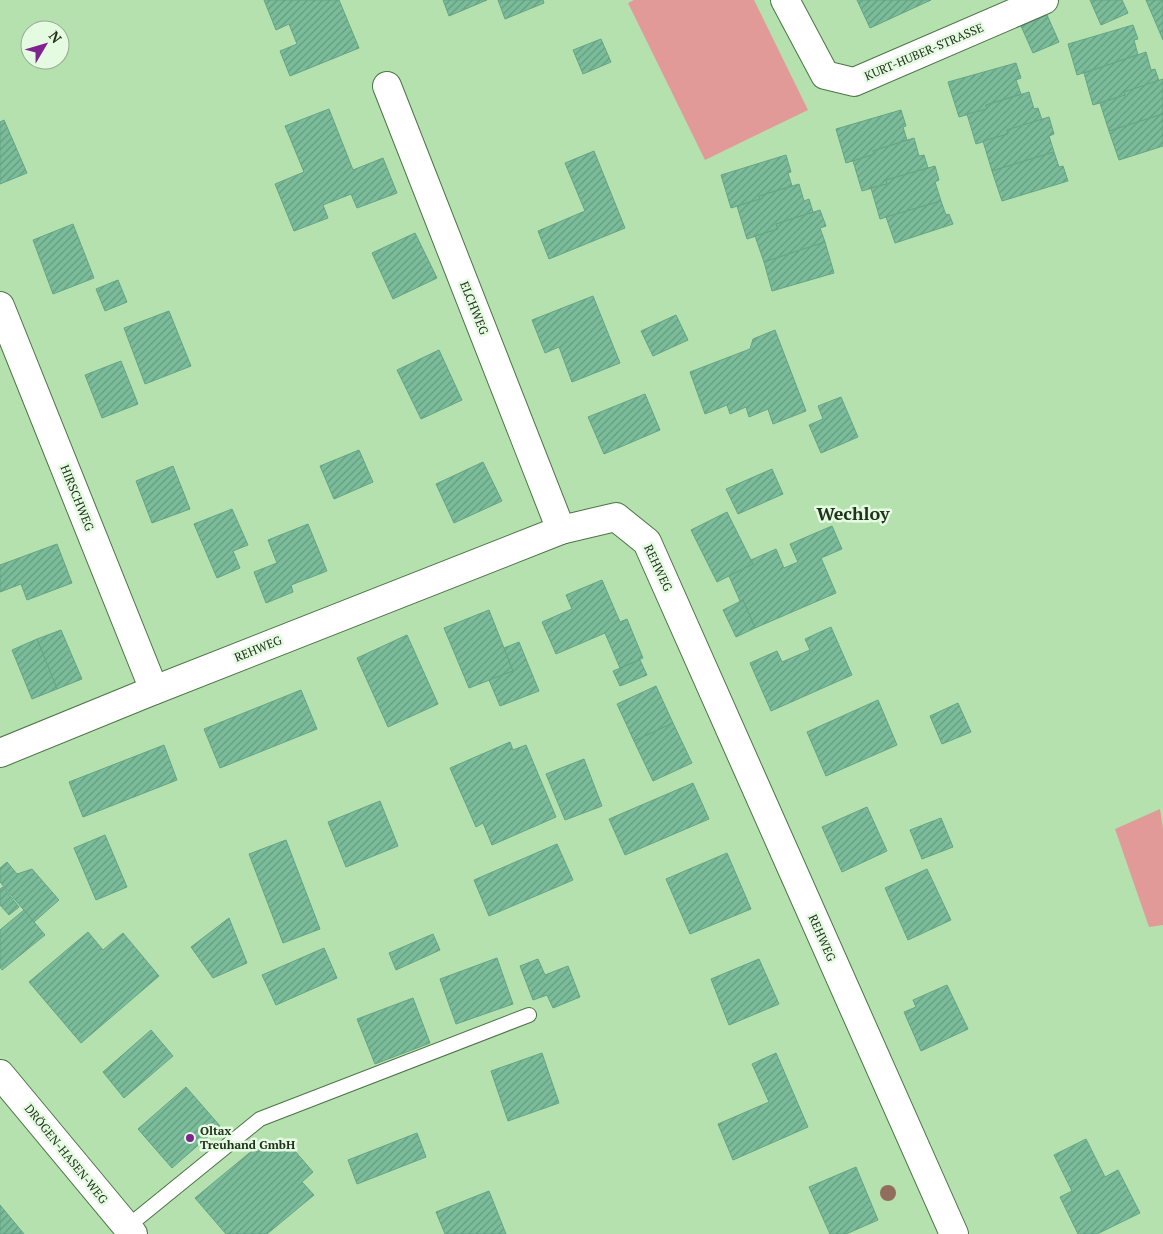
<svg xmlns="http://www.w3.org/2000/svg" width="1163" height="1234" font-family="'PT Serif',serif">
<defs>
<pattern id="building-hatch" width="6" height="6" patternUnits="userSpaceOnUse" patternTransform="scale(1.25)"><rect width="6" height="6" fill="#7bbd9b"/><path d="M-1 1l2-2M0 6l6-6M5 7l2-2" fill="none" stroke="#649a7e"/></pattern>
</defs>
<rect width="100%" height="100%" fill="#b5e1ae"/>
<g fill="#e29a98">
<path d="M634 0H754L808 110 705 160 628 3Z"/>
<path d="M1160 809 1163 829V925L1149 927 1115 829Z"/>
</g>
<g fill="url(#building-hatch)" stroke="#64a584">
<path d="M264 0H339L359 48 290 76 280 51 297 44 289 24 276 30Z"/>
<path d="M443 0H487L449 16Z"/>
<path d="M498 0H543L544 3 505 19Z"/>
<path d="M857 0H931L870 28Z"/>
<path d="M1090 0H1122L1128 13 1101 25Z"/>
<path d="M1146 0H1163V40Z"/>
<path d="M1047 15 1059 42 1033 53 1021 26Z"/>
<path d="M1133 25 1138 39 1134 40 1138 55 1077 75 1068 44Z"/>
<path d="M601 39 611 62 583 74 573 50Z"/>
<path d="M1146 52 1151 70 1155 69 1159 81 1124 92 1125 95 1093 105 1084 73Z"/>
<path d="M1016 63 1021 78 1016 80 1021 94 986 105 987 109 959 117 948 82Z"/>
<path d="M1163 79V114L1109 131 1100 103 1125 95 1124 92Z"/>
<path d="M1029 92 1034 109 1038 108 1042 120 1007 130 1008 134 976 144 967 114 987 109 986 105Z"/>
<path d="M329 109 353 170 383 158 397 193 357 208 351 194 323 205 328 218 294 231 275 184 304 172 285 126Z"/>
<path d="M901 110 906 126 903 127 907 140 873 151 875 154 846 163 836 129Z"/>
<path d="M1163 114V146L1119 160 1109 131Z"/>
<path d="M1049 117 1054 134 1049 136 1054 152 992 171 983 141 1008 134 1007 130Z"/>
<path d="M4 120 27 173 0 184V122Z"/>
<path d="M914 138 919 156 924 155 928 168 886 180 887 184 862 191 853 161 875 154 873 151Z"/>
<path d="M594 151 625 228 549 259 538 231 585 211 565 163Z"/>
<path d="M1054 152 1059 167 1063 166 1068 181 1002 201 992 171Z"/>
<path d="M786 155 791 172 788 173 792 186 759 196 760 199 731 208 721 175Z"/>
<path d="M935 166 939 180 935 182 941 201 880 219 871 188 887 184 886 180Z"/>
<path d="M799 184 804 201 809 199 813 212 776 224 778 229 747 239 737 206 760 199 759 196Z"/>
<path d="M941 201 946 215 949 214 953 224 895 243 886 217Z"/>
<path d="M820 210 826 226 820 228 825 242 764 262 755 236 778 229 776 224Z"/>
<path d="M73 224 94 278 53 294 33 240Z"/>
<path d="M415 233 437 278 393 299 372 253Z"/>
<path d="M825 242 834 273 772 291 764 262Z"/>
<path d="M118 280 127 302 105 311 96 289Z"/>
<path d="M593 296 620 363 572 382 559 347 545 353 532 320Z"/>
<path d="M169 311 191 366 145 384 124 328Z"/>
<path d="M676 315 688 340 653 356 641 331Z"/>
<path d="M775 330 806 411 773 424 768 409 749 417 746 407 730 414 727 405 705 414 690 372 750 349 753 339Z"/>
<path d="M439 350 462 400 421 419 397 370Z"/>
<path d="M121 361 138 404 102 418 85 375Z"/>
<path d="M645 394 660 430 604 454 588 417Z"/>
<path d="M841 397 858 437 821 453 809 425 823 419 818 406Z"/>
<path d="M359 450 373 482 334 499 320 466Z"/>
<path d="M483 462 502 501 454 523 436 484Z"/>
<path d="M173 466 190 509 152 523 136 481Z"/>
<path d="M772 469 783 494 738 514 726 489Z"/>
<path d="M232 509 248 545 233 551 240 568 217 578 194 524Z"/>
<path d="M727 512 753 564 717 582 691 530Z"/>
<path d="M308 524 327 571 291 585 293 592 266 603 254 572 277 563 268 540Z"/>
<path d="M832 526 842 549 821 558 836 593 755 628 743 600 740 601 729 576 753 564 751 560 776 549 784 568 798 562 790 544Z"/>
<path d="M57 544 72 583 27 600 21 584 0 592V565Z"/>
<path d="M602 580 620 622 627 619 643 658 620 668 605 633 556 654 542 622 572 609 566 595Z"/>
<path d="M743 600 755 628 736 637 723 610Z"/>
<path d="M489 610 513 671 469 688 444 628Z"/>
<path d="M831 627 852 675 771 711 750 663 777 651 782 662 810 650 805 639Z"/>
<path d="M61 630 82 679 57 689 37 639Z"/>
<path d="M407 635 438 704 388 727 357 658Z"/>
<path d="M37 639 57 689 32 699 12 650Z"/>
<path d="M519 642 539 691 500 706 489 680 513 671 504 648Z"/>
<path d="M640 660 647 675 620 686 613 671Z"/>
<path d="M656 686 673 723 634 741 617 704Z"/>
<path d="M301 690 317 729 220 768 204 729Z"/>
<path d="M878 700 897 745 826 776 807 732Z"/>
<path d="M958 703 971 732 942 744 930 716Z"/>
<path d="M673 723 692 763 653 781 634 741Z"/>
<path d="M510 742 513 750 526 745 556 817 492 845 483 823 476 827 450 768Z"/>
<path d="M164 745 177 780 83 817 69 782Z"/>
<path d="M584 759 602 806 565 820 546 774Z"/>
<path d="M693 783 709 819 625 855 609 819Z"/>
<path d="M380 801 398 846 346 867 328 822Z"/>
<path d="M867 807 887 851 842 872 822 827Z"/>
<path d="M941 818 953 847 922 859 910 830Z"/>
<path d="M105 835 127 887 96 900 74 848Z"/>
<path d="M286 840 320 929 283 943 249 854Z"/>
<path d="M557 844 573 880 489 916 474 880Z"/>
<path d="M727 853 751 909 690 934 666 879Z"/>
<path d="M7 862 17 874 32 869 59 900 34 922 0 882V868Z"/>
<path d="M927 869 951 920 908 940 885 888Z"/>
<path d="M3 887 19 907 9 915 0 905V889Z"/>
<path d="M24 910 45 935 2 970 0 967V930Z"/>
<path d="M229 918 247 963 213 978 191 947Z"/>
<path d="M88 932 103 950 123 933 159 976 81 1043 29 982Z"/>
<path d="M433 934 440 950 396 970 389 953Z"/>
<path d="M324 948 337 978 276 1005 262 975Z"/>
<path d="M497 958 513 1004 456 1024 440 979Z"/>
<path d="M538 959 545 975 568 966 580 997 553 1008 547 995 533 1000 520 966Z"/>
<path d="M759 959 779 1004 729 1025 711 979Z"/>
<path d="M947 985 968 1029 921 1051 904 1012 916 1007 913 1000Z"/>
<path d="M413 998 430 1043 375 1064 357 1019Z"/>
<path d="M151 1030 173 1056 124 1098 103 1072Z"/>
<path d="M542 1053 559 1103 508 1121 491 1071Z"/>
<path d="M776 1053 808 1127 733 1160 718 1124 769 1102 752 1064Z"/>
<path d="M186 1087 220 1126 172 1168 138 1129Z"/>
<path d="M417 1133 426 1157 357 1184 348 1160Z"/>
<path d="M1086 1139 1105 1177 1118 1170 1140 1213 1097 1234H1078L1060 1197 1072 1191 1054 1155Z"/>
<path d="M265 1140 276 1153 288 1143 313 1172 302 1182 314 1195 267 1234H226L195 1198Z"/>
<path d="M856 1167 878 1220 846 1234H830L809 1187Z"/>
<path d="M489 1191 506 1234H445L436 1212Z"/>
<path d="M0 1205 24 1234H0Z"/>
</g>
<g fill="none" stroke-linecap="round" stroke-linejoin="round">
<g stroke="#4c7446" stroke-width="16">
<path id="lane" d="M127 1227 260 1119 529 1015"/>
</g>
<g stroke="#4c7446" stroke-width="30">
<g id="street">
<path d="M785 0 825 75 854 82 1044 0"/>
<path d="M387 86 561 530"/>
<path d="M0 306 154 690"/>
<path d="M0 753 147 693 561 530 616 517 647 542 954 1234"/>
<path d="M0 1074 133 1234"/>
</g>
</g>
<use href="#lane" stroke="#fff" stroke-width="14"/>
<use href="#street" stroke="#fff" stroke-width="28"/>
</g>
<circle fill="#926d5e" cx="888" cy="1193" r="8"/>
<circle fill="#802390" stroke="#e5fbe1" stroke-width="2" cx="190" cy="1138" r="5"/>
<g text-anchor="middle" stroke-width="5" stroke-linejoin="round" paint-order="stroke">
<g font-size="12" fill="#20311d" stroke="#e5fbe1">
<text transform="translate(924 52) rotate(-23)" y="4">KURT-HUBER-STRASSE</text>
<text transform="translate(474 308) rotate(68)" y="4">ELCHWEG</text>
<text transform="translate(77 498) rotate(68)" y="4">HIRSCHWEG</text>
<text transform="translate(658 568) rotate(65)" y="4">REHWEG</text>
<text transform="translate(258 649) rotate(-22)" y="4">REHWEG</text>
<text transform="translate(822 938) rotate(66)" y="4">REHWEG</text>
<text transform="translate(66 1154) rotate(51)" y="4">DRÖGEN-HASEN-WEG</text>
</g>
<g font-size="12" font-weight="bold" fill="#20311d" stroke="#e5fbe1" text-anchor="start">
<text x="200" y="1135">Oltax<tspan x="200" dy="14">Treuhand GmbH</tspan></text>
</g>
<g font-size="18" font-weight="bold" fill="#20311d" stroke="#e5fbe1">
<text x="853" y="520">Wechloy</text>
</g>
</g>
<g transform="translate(45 45) rotate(52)"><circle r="24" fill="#e5fbe1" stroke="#96aa93"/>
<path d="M0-4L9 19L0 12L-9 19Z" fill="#802390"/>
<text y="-8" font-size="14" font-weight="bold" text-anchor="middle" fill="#20311d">N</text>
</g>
</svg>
